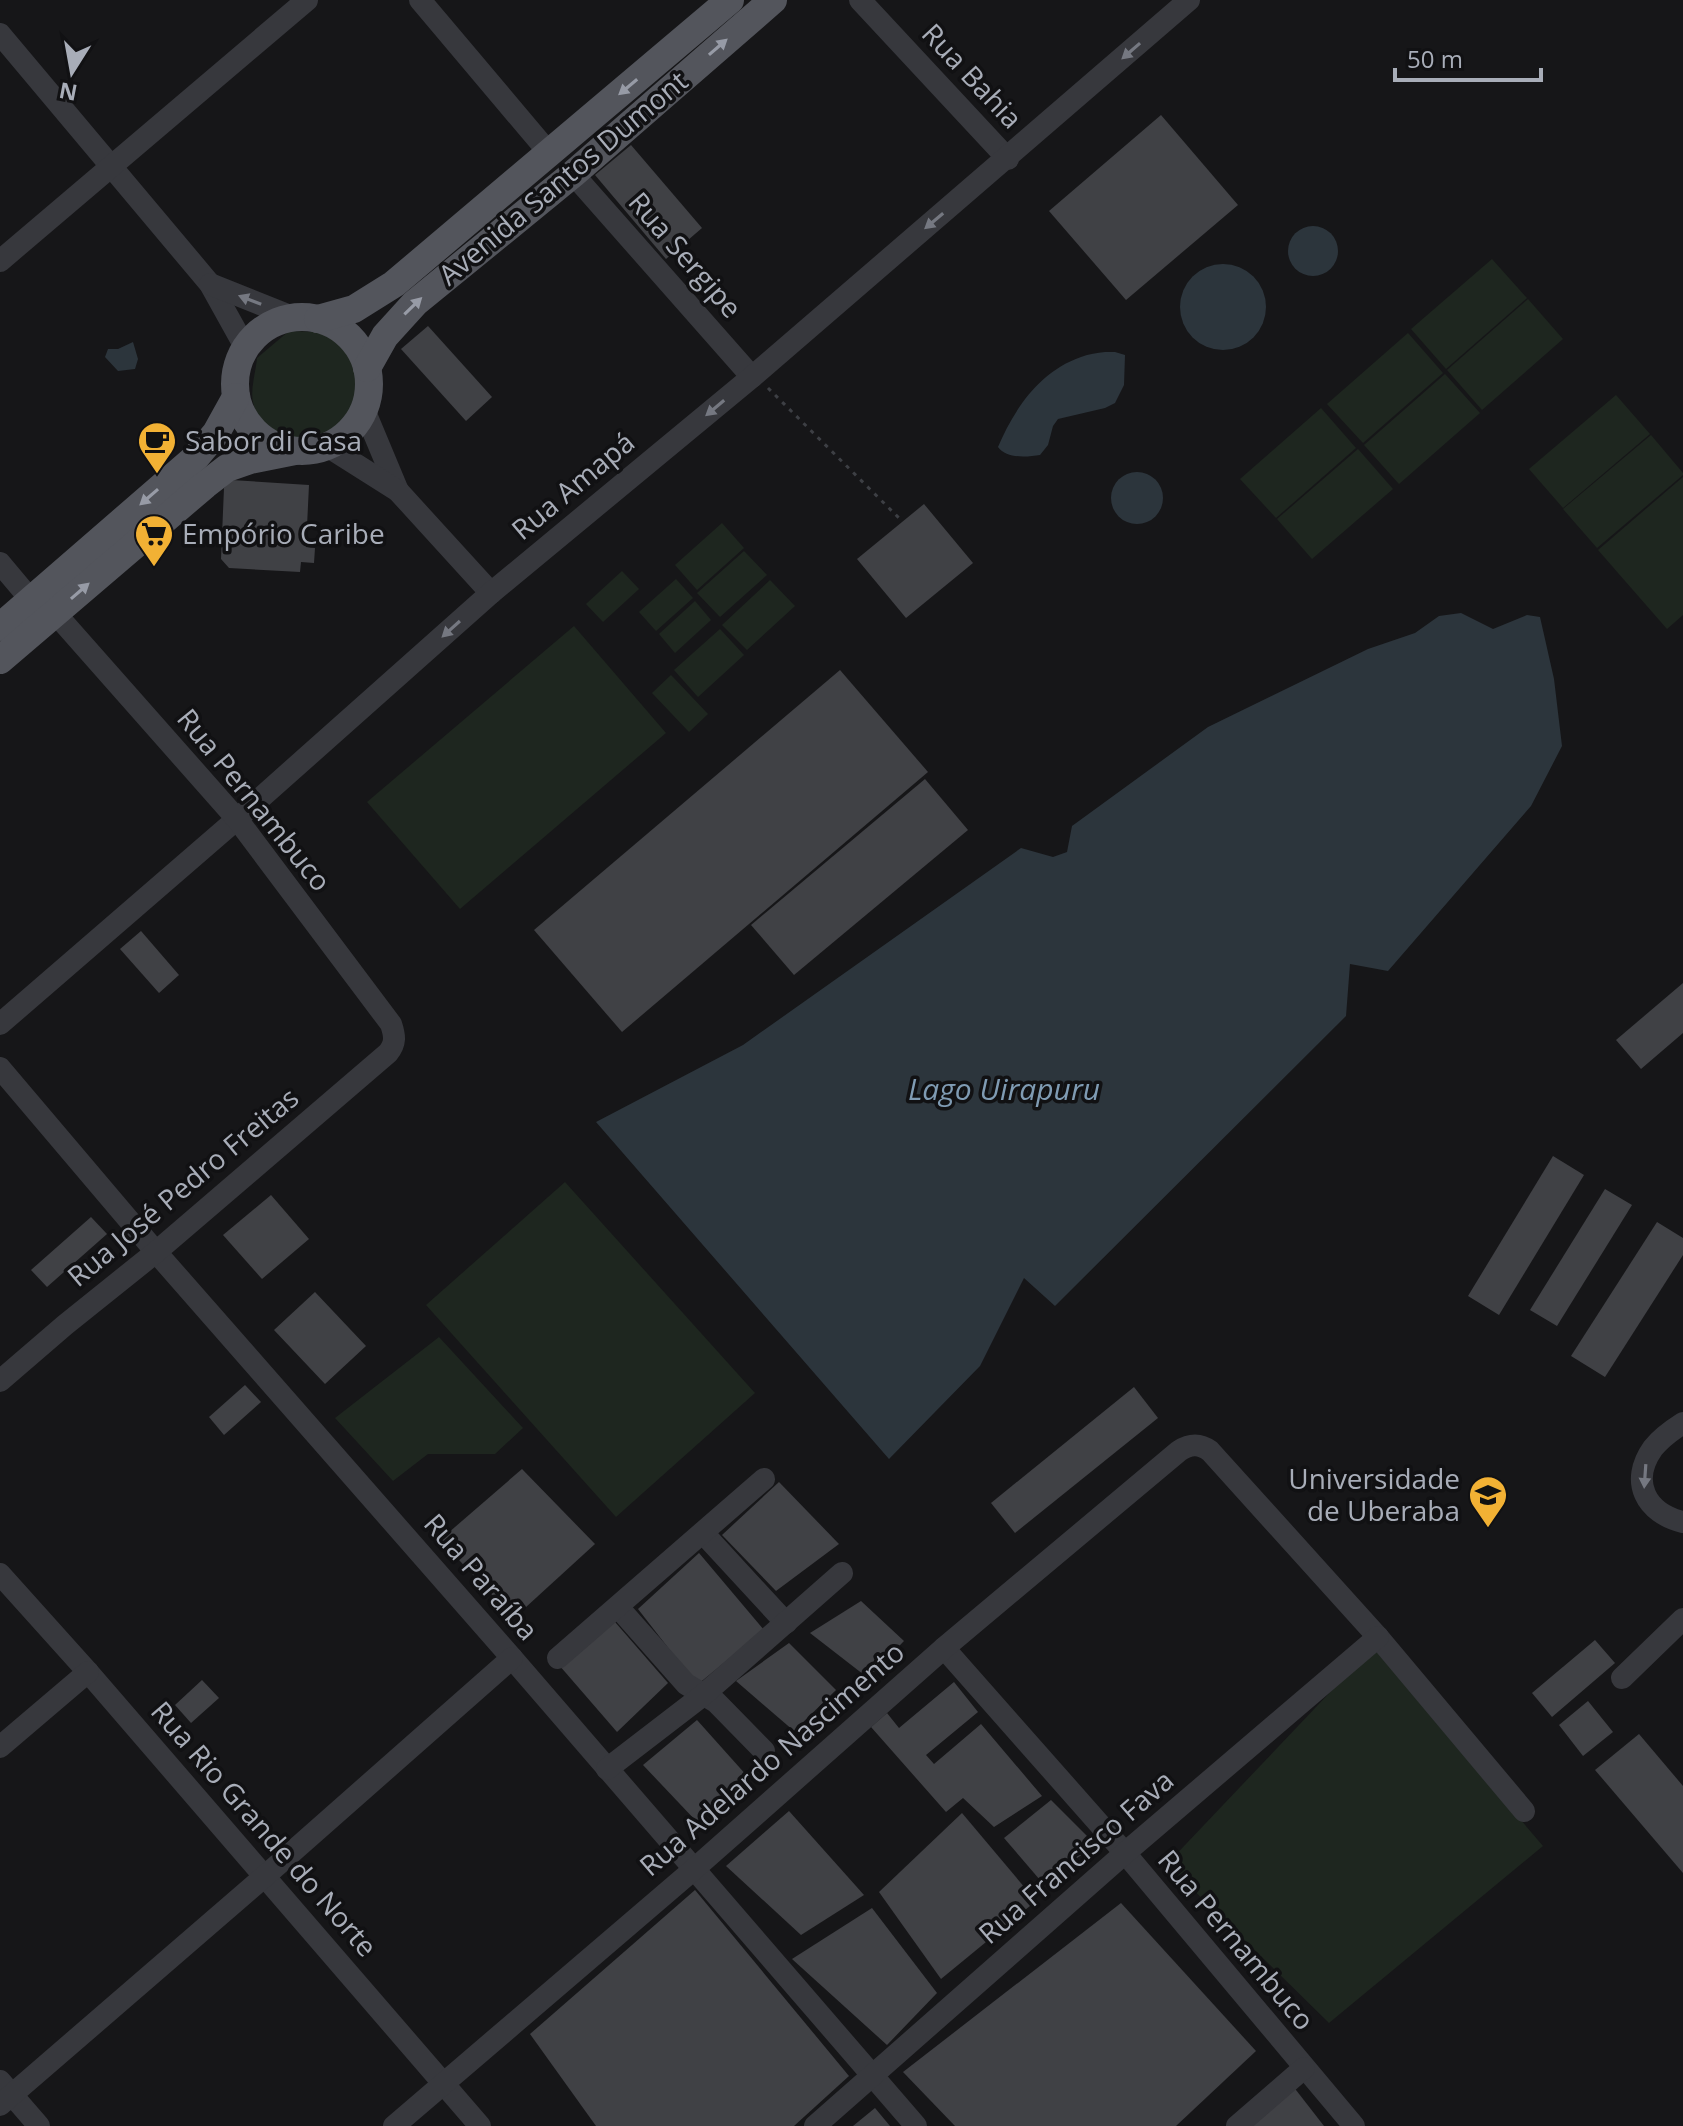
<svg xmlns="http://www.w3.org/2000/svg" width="1683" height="2126" font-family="'Open Sans',sans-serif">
<rect width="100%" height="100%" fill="#161618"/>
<g fill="#1e261f">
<path d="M1492 259 1527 298 1446 369 1411 329Z"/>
<path d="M1528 299 1563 339 1482 410 1447 370Z"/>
<path d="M289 331 321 332 351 349 360 372 356 414 324 442C293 440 260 439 253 402 250 390 256 371 257 358Z"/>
<path d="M1408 333 1443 373 1363 443 1327 404Z"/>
<path d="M1445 374 1480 413 1399 484 1364 445Z"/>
<path d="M1616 395 1650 434 1563 508 1529 469Z"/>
<path d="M1321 408 1356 448 1276 518 1240 479Z"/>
<path d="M1651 435 1683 473V475L1597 548 1563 509Z"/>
<path d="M1358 449 1393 489 1312 559 1277 519Z"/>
<path d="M1683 477V615L1667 629 1598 550Z"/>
<path d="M722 523 744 548 697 590 675 565Z"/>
<path d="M744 551 767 575 720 617 697 593Z"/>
<path d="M622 571 639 589 603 622 586 604Z"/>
<path d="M676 579 693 598 656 631 639 612Z"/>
<path d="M770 580 795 606 747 650 722 625Z"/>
<path d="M695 601 711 620 675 653 659 634Z"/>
<path d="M574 626 666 733 460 909 367 802Z"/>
<path d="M720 629 744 655 698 697 674 670Z"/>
<path d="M671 675 708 714 689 732 652 693Z"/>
<path d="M565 1182 755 1393 616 1517 426 1305Z"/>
<path d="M439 1337 523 1428 495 1454H428L393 1481 335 1418Z"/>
<path d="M1373 1647 1543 1846 1329 2023 1167 1864Z"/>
</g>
<g fill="#2c353c">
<circle cx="1313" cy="251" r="25"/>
<circle cx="1223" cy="307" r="43"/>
<path d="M133 342 138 359 135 369 118 371 105 357 108 349H118Z"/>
<path d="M1105 352H1115L1125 355 1124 385 1115 403 1105 408 1058 419 1053 426 1048 445 1040 455C1027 457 1007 459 998 447 1014 409 1040 371 1081 357 1089 354 1097 353 1105 352Z"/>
<circle cx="1137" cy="498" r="26"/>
<path d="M1461 613 1493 629 1527 615 1540 617 1554 679 1562 746 1531 806 1388 971 1350 964 1346 1016 1055 1306 1024 1278 980 1366 889 1459 596 1122 743 1045 1021 848 1053 857 1067 852 1072 826 1208 727 1368 649 1415 633 1439 616Z"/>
</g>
<g fill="#404145">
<path d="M1161 115 1238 205 1126 300 1049 211Z"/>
<path d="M631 145 702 228 666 259 595 175Z"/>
<path d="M428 326 492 397 466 421 401 349Z"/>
<path d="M231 480 309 485 306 547 315 548 314 563 301 562 300 572 229 568 221 559 224 488Z"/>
<path d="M924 504 973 563 906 618 857 559Z"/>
<path d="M840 670 928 772 622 1032 534 930Z"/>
<path d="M925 779 968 830 794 975 751 925Z"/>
<path d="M141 931 179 975 159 993 120 949Z"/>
<path d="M1683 983V1033L1641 1069 1616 1040Z"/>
<path d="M1553 1156 1584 1175 1499 1315 1468 1296Z"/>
<path d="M1605 1189 1632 1205 1557 1326 1530 1310Z"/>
<path d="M271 1195 309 1239 262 1279 223 1235Z"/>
<path d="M91 1217 107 1234 47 1287 31 1270Z"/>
<path d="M1657 1222 1683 1238V1255L1605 1377 1571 1356Z"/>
<path d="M315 1292 366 1346 325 1384 274 1330Z"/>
<path d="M245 1385 261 1402 224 1435 209 1417Z"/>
<path d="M1134 1387 1158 1418 1015 1533 991 1503Z"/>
<path d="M522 1469 595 1544 514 1618 440 1540Z"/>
<path d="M779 1482 839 1544 776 1591 722 1535Z"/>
<path d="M699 1553 764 1630 697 1685 638 1609Z"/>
<path d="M861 1601 904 1641 868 1678 810 1633Z"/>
<path d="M615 1622 668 1683 617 1732 559 1665Z"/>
<path d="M1595 1640 1615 1663 1552 1717 1532 1693Z"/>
<path d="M789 1643 836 1690 794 1731 736 1681Z"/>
<path d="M202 1680 219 1698 191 1723 175 1705Z"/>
<path d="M954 1682 978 1712 926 1755 934 1764 981 1724 1042 1796 994 1827 963 1798 946 1812 871 1727 887 1713 899 1728Z"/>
<path d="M1588 1701 1613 1732 1583 1756 1559 1725Z"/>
<path d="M697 1720 748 1777 697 1822 643 1765Z"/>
<path d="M1639 1734 1683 1786V1873L1595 1770Z"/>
<path d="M1051 1800 1097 1846 1040 1880 1004 1838Z"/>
<path d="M789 1811 864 1895 801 1935 726 1866Z"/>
<path d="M962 1813 1036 1901 941 1979 879 1892Z"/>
<path d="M695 1890 849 2076 794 2126H596L530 2034Z"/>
<path d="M1121 1903 1256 2051 1176 2126H955L903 2072Z"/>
<path d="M872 1908 937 1993 887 2045 792 1959Z"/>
<path d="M1289 2081 1324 2126H1244Z"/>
<path d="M875 2108 890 2126H853Z"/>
</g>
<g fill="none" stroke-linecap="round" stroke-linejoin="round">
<path stroke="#3d3f44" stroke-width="3" stroke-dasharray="4 6" stroke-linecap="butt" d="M768 388 902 521"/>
<g stroke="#37383d" stroke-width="22">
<path d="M420 0 550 154"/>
<path d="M860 0 1008 159"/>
<path d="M0 34 210 284 245 347"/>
<path d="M573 174 752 377"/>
<path d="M0 261 307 0"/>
<path d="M210 284 290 316"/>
<path d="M365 412 398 491"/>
<path d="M330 448 398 491 491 593"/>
<path d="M0 563 31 600"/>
<path d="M0 1024 237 819 491 593 752 377 1189 0"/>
<path d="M0 1068 156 1252 512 1658 916 2126"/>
<path d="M0 1381 65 1325 156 1252 388 1053C396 1043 395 1036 391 1024L237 819 55 613"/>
<path d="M1683 1423C1672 1430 1661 1438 1653 1448 1629 1482 1646 1513 1683 1522"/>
<path d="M704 1534 786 1623"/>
<path d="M0 1574 88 1672 480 2126"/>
<path d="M618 1607 686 1684 716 1702 764 1751"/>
<path d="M944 1648 1125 1853 1354 2126"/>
<path d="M558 1658 764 1479"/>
<path d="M1622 1678 1683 1619"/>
<path d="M0 1747 88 1672"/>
<path d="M607 1769 702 1696 842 1573"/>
<path d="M0 2081 39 2126"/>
<path d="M0 2105 265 1876 512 1658"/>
<path d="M394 2126 693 1870 944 1648 1179 1451C1190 1444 1199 1443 1210 1451L1378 1637 1524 1811"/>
<path d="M815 2126 1125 1853 1378 1637"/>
<path d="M1237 2126 1304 2068"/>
</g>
<g stroke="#53555c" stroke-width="28">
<circle cx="302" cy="384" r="67"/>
<path d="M318 319 354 309 394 284 730 0"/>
<path d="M367 368 385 336 415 303 573 174 773 0"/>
<path d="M0 627 196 457 216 433 236 397"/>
<path d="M0 660 205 485 227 468 250 460 295 451"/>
</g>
</g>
<defs><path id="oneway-solid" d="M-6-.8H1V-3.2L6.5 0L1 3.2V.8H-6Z" transform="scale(2)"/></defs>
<g fill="#979ba6">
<use href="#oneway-solid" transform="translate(718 47) rotate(-41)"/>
<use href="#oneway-solid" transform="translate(628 87) rotate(140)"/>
<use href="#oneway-solid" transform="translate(413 306) rotate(-44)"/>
<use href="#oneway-solid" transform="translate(149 497) rotate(139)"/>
<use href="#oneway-solid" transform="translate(80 591) rotate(-41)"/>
</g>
<g fill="#757881">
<use href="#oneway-solid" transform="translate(1131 51) rotate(139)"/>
<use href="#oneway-solid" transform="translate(934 221) rotate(140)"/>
<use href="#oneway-solid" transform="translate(250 300) rotate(-159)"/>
<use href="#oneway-solid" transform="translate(715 408) rotate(140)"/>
<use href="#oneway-solid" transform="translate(451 629) rotate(138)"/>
<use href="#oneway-solid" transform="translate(1645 1476) rotate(94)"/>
</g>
<defs>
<g id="cafe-pin" transform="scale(2)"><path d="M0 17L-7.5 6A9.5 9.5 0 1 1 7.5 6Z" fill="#f2b134" stroke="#111113"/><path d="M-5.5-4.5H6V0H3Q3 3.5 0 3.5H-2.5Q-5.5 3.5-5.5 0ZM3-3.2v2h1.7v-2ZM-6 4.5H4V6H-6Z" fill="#111"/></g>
<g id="supermarket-pin" transform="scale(2)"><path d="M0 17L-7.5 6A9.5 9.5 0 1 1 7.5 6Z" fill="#f2b134" stroke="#111113"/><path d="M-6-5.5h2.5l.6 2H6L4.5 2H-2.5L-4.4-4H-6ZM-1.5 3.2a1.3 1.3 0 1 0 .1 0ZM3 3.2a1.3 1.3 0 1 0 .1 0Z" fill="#111"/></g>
<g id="university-pin" transform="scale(2)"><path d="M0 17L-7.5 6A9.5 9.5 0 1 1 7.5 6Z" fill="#f2b134" stroke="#111113"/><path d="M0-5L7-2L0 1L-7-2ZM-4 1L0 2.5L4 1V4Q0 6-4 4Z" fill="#111"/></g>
</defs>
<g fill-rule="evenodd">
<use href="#cafe-pin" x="157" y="441"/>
<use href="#supermarket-pin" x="154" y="534"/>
<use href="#university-pin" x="1488" y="1495"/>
</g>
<g text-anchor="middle" stroke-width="7" stroke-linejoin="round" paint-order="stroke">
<g font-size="28" fill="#a8adb8" stroke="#111113">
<text transform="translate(972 76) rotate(47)" y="10">Rua Bahia</text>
<text transform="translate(563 178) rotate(-40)" y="10">Avenida Santos Dumont</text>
<text transform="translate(685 255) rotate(49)" y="10">Rua Sergipe</text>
<text transform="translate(573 486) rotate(-40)" y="10">Rua Amapá</text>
<text transform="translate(254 800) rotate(51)" y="10">Rua Pernambuco</text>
<text transform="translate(183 1187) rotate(-40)" y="10">Rua José Pedro Freitas</text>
<text transform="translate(481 1577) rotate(49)" y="10">Rua Paraíba</text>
<text transform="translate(772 1759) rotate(-41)" y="10">Rua Adelardo Nascimento</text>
<text transform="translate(264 1829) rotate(49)" y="10">Rua Rio Grande do Norte</text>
<text transform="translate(1076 1857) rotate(-41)" y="10">Rua Francisco Fava</text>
<text transform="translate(1236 1940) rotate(50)" y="10">Rua Pernambuco</text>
</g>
<g font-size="28" fill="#a8adb8" stroke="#111113" text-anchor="start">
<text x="185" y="451">Sabor di Casa</text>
<text x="182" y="544">Empório Caribe</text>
<text x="1460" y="1489" text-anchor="end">Universidade<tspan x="1460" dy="32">de Uberaba</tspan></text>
</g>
<g font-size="30" font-style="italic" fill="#7f9bb3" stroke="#111113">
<text x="1004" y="1100">Lago Uirapuru</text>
</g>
</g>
<g transform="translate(72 72) rotate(191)" stroke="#111113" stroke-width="6" paint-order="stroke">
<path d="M0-6L14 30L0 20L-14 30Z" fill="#a8adb8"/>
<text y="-12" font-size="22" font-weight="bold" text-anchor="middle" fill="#a8adb8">N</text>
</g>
<path d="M1395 68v12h146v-12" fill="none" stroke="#a8adb8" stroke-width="4"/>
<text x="1407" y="68" font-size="24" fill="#a8adb8" stroke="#111113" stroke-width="6" paint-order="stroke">50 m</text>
</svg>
